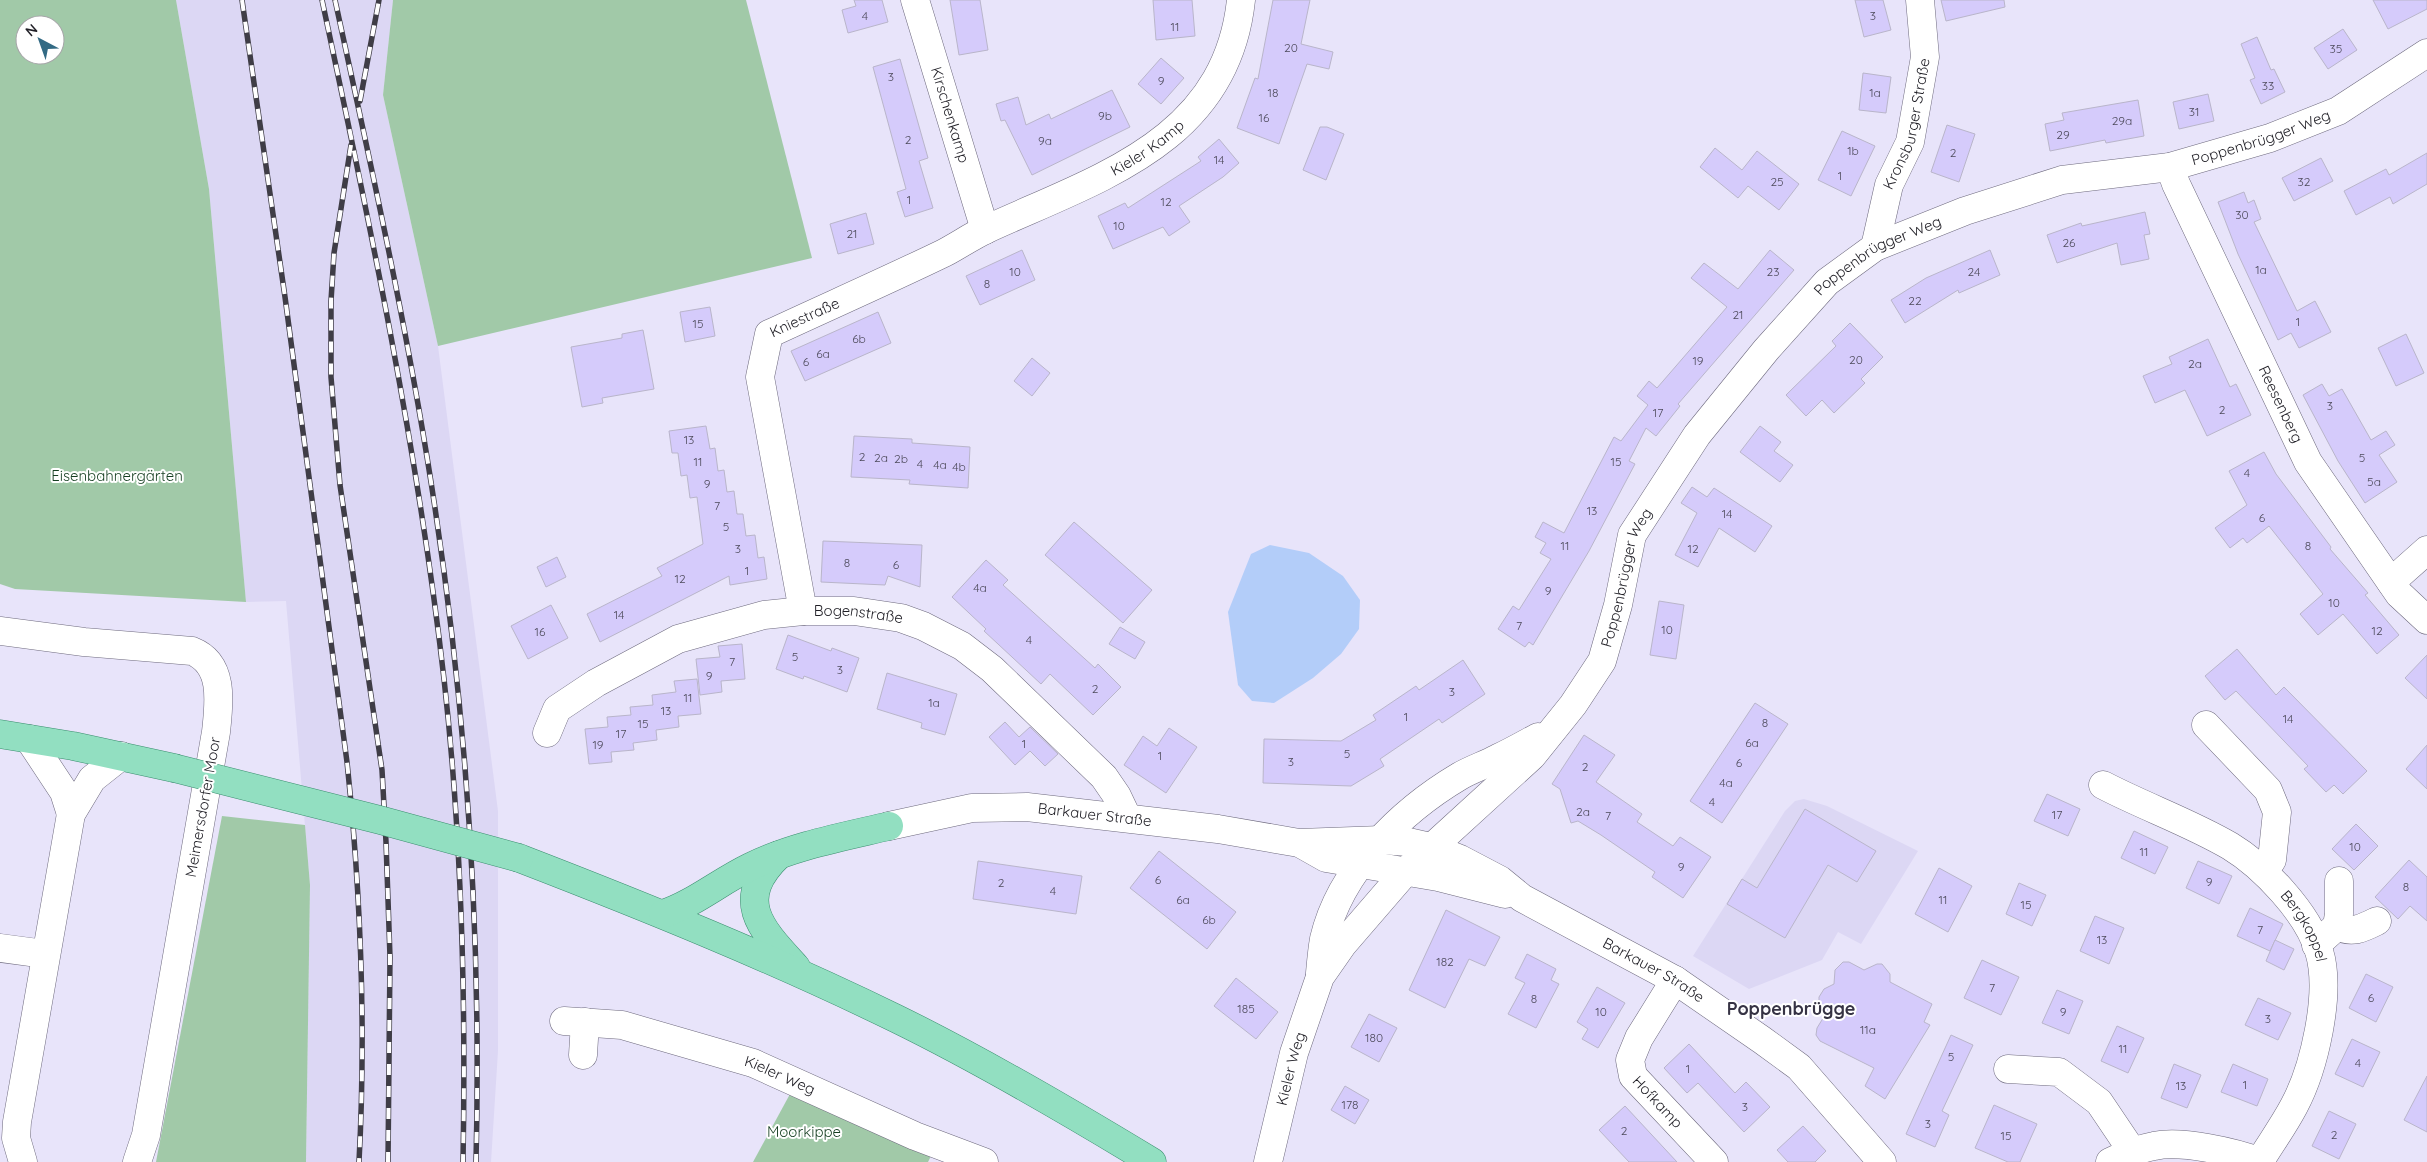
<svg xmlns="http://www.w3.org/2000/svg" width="2427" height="1162" font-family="Quicksand,sans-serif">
<rect width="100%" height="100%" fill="#e8e4fa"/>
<g fill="#dcd7f4">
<path d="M176 0H393L383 95 438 346 498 811V1051L491 1162H306L310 885 286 601 246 602 209 189Z"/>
<path d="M1804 799 1827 806 1918 851 1861 944 1838 932 1822 960 1749 989 1693 956 1785 811 1795 801Z"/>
</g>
<g fill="#a1c9a8" fill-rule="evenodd">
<path d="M0 0H176L209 189 246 602 15 589 0 584ZM25 25H55V55H25Z"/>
<path d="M393 0H746L812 258 438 346 383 95Z"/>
<path d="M222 816 305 825 310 885 306 1162H156Z"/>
<path d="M790 1094 932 1154 928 1162H753Z"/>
</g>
<path fill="#b3cdf9" d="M1270 545 1309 553 1343 576 1360 600 1359 629 1341 654 1313 678 1274 703 1252 701 1238 685 1228 612 1251 554Z"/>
<g fill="#d5cbfb" stroke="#b9b5ca">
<path d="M854 0H882L888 22 848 33 842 10 856 6Z"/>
<path d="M950 0H980L988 50 959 55Z"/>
<path d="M1153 0H1192L1195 36 1156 40Z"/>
<path d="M1273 0H1310L1301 44 1333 52 1329 69 1307 64 1279 144 1237 128 1255 78 1258 79Z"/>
<path d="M1855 0H1883L1891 30 1864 37Z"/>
<path d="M1941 0H2004L2005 7 1946 21Z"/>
<path d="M2373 0H2427V9L2388 29Z"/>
<path d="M2343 29 2357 50 2328 69 2314 48Z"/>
<path d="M2257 37 2271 70 2274 69 2285 92 2261 104 2250 80 2255 78 2241 44Z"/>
<path d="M1161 58 1184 78 1161 104 1138 84Z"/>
<path d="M900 59 928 158 919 161 933 208 905 217 897 192 906 189 873 67Z"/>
<path d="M1863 73 1891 77 1886 113 1859 110Z"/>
<path d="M1112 90 1130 127 1032 175 1005 120 1001 121 996 104 1018 97 1026 125 1049 114 1051 119Z"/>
<path d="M2208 94 2214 121 2179 129 2173 102Z"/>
<path d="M2138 100 2144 136 2106 143 2105 140 2050 151 2045 124 2064 120 2062 113Z"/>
<path d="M1947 125 1975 134 1959 182 1931 172Z"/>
<path d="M1320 127H1327L1344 134 1326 180 1303 170Z"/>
<path d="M1842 131 1875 146 1851 196 1818 180Z"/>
<path d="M1219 139 1239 163 1223 177 1179 206 1190 222 1169 236 1163 227 1113 249 1098 216 1125 203 1128 208 1201 161 1198 157Z"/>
<path d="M1715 148 1742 170 1757 151 1799 184 1779 210 1748 186 1738 198 1700 167Z"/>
<path d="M2427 153V184L2393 204 2390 197 2356 215 2344 191 2386 169 2389 175Z"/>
<path d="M2321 158 2333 181 2294 201 2282 178Z"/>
<path d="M2244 192 2248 203 2254 200 2261 219 2254 222 2297 311 2315 301 2331 332 2299 348 2291 333 2278 340 2238 254 2218 202Z"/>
<path d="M2145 212 2150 234 2144 235 2149 259 2121 265 2117 243 2057 263 2047 235 2081 223 2082 226Z"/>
<path d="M866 213 874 244 838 254 830 224Z"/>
<path d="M1022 250 1035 280 980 305 966 276Z"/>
<path d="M1770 250 1794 270 1678 404 1680 406 1656 436 1646 428 1629 461 1635 464 1589 551 1533 645 1529 642 1525 647 1498 629 1513 606 1519 610 1551 559 1540 553 1546 543 1535 537 1543 522 1564 533 1614 437 1621 441 1648 405 1637 396 1649 381 1657 388 1727 307 1691 278 1704 263 1738 289Z"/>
<path d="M1990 250 2000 275 1959 293 1958 290 1905 323 1891 300 1926 278Z"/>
<path d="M710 307 715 336 685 342 680 312Z"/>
<path d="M878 312 891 343 805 381 791 351Z"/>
<path d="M1850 323 1883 357 1861 379 1865 383 1834 413 1822 400 1806 416 1786 395 1836 346 1832 341Z"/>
<path d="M643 330 654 389 602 398 603 403 582 407 571 347 622 338V334Z"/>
<path d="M2406 334 2424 373 2396 386 2378 348Z"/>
<path d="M2208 339 2230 387 2236 384 2251 415 2207 436 2185 390 2155 403 2143 376 2172 364 2169 357Z"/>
<path d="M1032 358 1050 373 1032 396 1014 381Z"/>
<path d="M2322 384 2329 396 2342 389 2371 440 2386 431 2395 445 2379 455 2397 482 2365 503 2338 461 2303 395Z"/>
<path d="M706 426 710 449 715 448 718 471 724 470 727 492 734 491 737 514H743L746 536 755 535 758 558 764 557 767 579 730 585 729 576 600 642 587 614 662 576 657 568 703 544 697 497 690 498 687 475 681 476 678 453H672L669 431Z"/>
<path d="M1760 426 1781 442 1774 451 1793 465 1780 482 1740 452Z"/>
<path d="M854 436 912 439V443L970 447 968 488 909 484 910 480 851 477Z"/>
<path d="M2264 452 2276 474 2331 547 2330 549 2368 593 2365 595 2399 635 2377 654 2343 614 2318 635 2300 614 2323 594 2269 526 2247 543 2243 538 2230 548 2215 528 2247 505 2229 471Z"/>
<path d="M1692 487 1707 497 1714 488 1772 526 1755 552 1719 528 1698 567 1675 555 1697 513 1681 503Z"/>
<path d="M1074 522 1152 590 1123 623 1045 555Z"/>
<path d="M823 541 922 545 920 587 888 576 885 585 821 582Z"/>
<path d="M557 557 566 577 546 587 537 567Z"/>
<path d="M986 560 1008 580 1003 585 1095 668 1098 664 1121 687 1093 715 1050 674 1041 684 984 631 986 629 952 597Z"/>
<path d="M1659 601 1684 605 1676 659 1650 655Z"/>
<path d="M551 605 568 638 528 659 511 626Z"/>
<path d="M1120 627 1145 642 1135 659 1109 644Z"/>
<path d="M788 635 831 651 832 648 859 658 847 692 804 676 803 679 776 669Z"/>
<path d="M742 644 745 679 721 681 722 692 700 695 696 659 720 657 718 646Z"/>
<path d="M2237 649 2276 695 2284 687 2367 771 2343 794 2334 785 2326 792 2304 769 2308 766 2236 691 2225 700 2205 676Z"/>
<path d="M2427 655V699L2405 678Z"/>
<path d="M1463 660 1485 694 1442 723 1439 719 1380 759 1384 766 1351 786 1263 783 1264 739 1341 741 1376 720 1373 715 1416 686 1419 690Z"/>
<path d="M887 673 957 694 945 735 921 728 922 723 877 709Z"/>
<path d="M697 679 701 714 678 716 679 727 656 730 657 740 633 743 634 750 611 752 612 762 589 764 585 729 608 727 607 717 631 715 630 707 653 705 652 695 676 692 674 681Z"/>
<path d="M1755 703 1788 724 1722 823 1690 801Z"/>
<path d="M1005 722 1019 737 1030 727 1058 754 1045 766 1030 751 1015 765 989 737Z"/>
<path d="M1169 728 1197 747 1166 793 1124 765 1143 736 1157 746Z"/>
<path d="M1584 735 1615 755 1596 782 1642 814 1637 822 1673 846 1680 837 1711 857 1683 898 1652 877 1655 872 1601 835 1578 821 1571 823 1560 789 1552 784Z"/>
<path d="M2427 745V789L2406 769Z"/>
<path d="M2047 794 2080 809 2068 836 2034 821Z"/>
<path d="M1805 809 1876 851 1857 882 1828 865 1785 938 1727 904 1742 879 1757 888Z"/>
<path d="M2356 824 2378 846 2354 870 2332 849Z"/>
<path d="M2134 831 2168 847 2155 874 2121 858Z"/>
<path d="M1159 851 1236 912 1207 949 1130 888Z"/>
<path d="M2409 860 2427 877V921L2410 906 2398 919 2375 897Z"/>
<path d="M978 861 1082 876 1076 914 973 899Z"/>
<path d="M2198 861 2232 876 2219 904 2186 888Z"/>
<path d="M1939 868 1972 886 1948 932 1915 914Z"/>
<path d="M2019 883 2046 895 2032 926 2006 914Z"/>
<path d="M2250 908 2283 924 2270 951 2237 936Z"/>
<path d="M1446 910 1500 937 1485 966 1469 959 1445 1008 1409 990Z"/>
<path d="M2095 916 2124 928 2109 964 2080 951Z"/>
<path d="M2275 940 2294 949 2284 970 2266 961Z"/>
<path d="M1527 954 1556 969 1551 980 1559 984 1536 1028 1508 1014 1525 983 1515 978Z"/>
<path d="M1982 960 2019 977 2001 1015 1964 998Z"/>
<path d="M1843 962H1849L1864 970 1877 964H1882L1890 974V982L1932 1004 1924 1022 1930 1025 1885 1099 1865 1086 1874 1068 1820 1041 1816 1035 1817 1028 1825 1015 1819 1002V997L1824 989 1834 984 1835 970Z"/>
<path d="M2366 974 2393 987 2376 1022 2349 1008Z"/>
<path d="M1236 978 1278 1012 1256 1039 1214 1006Z"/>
<path d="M1597 987 1625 1003 1598 1048 1582 1039 1588 1029 1577 1022Z"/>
<path d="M2057 990 2083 1001 2069 1034 2042 1023Z"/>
<path d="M2258 998 2291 1013 2278 1040 2245 1025Z"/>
<path d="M1369 1014 1397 1028 1379 1062 1351 1047Z"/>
<path d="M2117 1026 2144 1038 2128 1073 2101 1061Z"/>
<path d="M1951 1035 1973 1045 1942 1111 1949 1115 1935 1147 1906 1134Z"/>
<path d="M2352 1039 2380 1052 2363 1087 2335 1074Z"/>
<path d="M1689 1044 1735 1093 1746 1082 1770 1107 1744 1132 1698 1083 1687 1093 1664 1068Z"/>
<path d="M2174 1064 2201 1075 2187 1108 2161 1098Z"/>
<path d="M2233 1064 2268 1079 2257 1106 2221 1092Z"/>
<path d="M2427 1076V1132L2404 1120Z"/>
<path d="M1345 1086 1369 1100 1355 1124 1331 1110Z"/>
<path d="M1994 1105 2037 1124 2020 1162H2008L1975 1148Z"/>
<path d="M1625 1106 1677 1162H1629L1599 1130Z"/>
<path d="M2329 1111 2356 1124 2339 1159 2312 1146Z"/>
<path d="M1803 1126 1826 1151 1815 1162H1788L1777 1150Z"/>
</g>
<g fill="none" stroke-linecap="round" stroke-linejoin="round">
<g stroke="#6e6a7e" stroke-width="29">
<g id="minor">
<path id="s1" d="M915 0 985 230"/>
<path id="s2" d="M2170 167 2176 184 2308 462 2399 594 2427 620"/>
<path id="s3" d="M1875 247 1889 185 1910 142 1925 57 1920 0"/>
<path d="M2391 582 2427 550"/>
<path id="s4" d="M803 611 760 377 769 334C827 307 886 281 944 253 959 245 972 236 987 229 1098 178 1226 142 1241 0"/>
<path d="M0 631 84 642 192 651C225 664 219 704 216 732L146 1135 137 1162"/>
<path d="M2206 725 2268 790 2277 812 2272 860 2264 871"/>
<path id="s5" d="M547 733 557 709 596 683 678 639 764 615 803 611H854L901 618 923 626 962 646 992 669 1104 777 1117 796 1127 817"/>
<path d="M29 739 64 792 71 814"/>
<path id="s6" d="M2103 785C2143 806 2191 823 2230 846 2263 866 2308 913 2319 951 2332 993 2314 1069 2294 1106 2284 1125 2271 1143 2260 1161"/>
<path id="s7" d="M889 826 972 808 1027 807 1218 829 1299 843 1382 840 1408 842 1430 847 1460 859 1500 880 1522 898 1675 980 1762 1040 1799 1067 1882 1162"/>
<path d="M1303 845 1326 858 1438 877 1505 894"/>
<path d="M2337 926C2352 934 2363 928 2377 921"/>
<path d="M2316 945 2337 926 2339 914V881"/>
<path d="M0 948 45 954"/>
<path d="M1320 973C1321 962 1322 950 1324 939 1340 870 1401 811 1460 776 1472 769 1485 765 1498 758 1511 752 1525 744 1538 737"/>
<path id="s8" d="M1675 980 1639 1038 1630 1060 1633 1076 1714 1162"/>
<path id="s9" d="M564 1021 622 1025 753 1063 915 1136 984 1162"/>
<path d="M583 1055 585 1022"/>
<path d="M2008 1069 2059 1072 2099 1102 2132 1151"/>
<path d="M23 1162 16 1138 17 1122 71 814 92 779 121 756"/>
<path id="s10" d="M1268 1162 1294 1053 1320 977 1343 944 1406 871 1532 756 1573 705 1602 661 1618 605 1632 535 1697 435 1766 350 1827 282 1875 247 1965 211 2062 180 2170 167 2270 138 2338 111 2427 53"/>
<path d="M2110 1162C2124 1155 2138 1149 2154 1146 2182 1140 2234 1152 2261 1162"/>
</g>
</g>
<g stroke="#3b8e6f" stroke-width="29">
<g id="major">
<path d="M0 734 73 746 174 768"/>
<path d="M779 855C732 900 761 929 796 967"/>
<path d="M519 858C646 907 772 958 895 1018 983 1061 1068 1111 1152 1162"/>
<path d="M663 914C695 903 719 882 750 867 793 846 842 837 889 826"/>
</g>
</g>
<use href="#minor" stroke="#fff" stroke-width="28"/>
<use href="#major" stroke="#92dfc1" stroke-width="28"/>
<g stroke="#3f3d46" stroke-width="5.5">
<g id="rail">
<path d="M242 0 285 297 347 762C361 895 366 1029 359 1162"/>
<path d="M322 0C370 225 418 450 444 679 462 839 466 1001 463 1162"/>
<path d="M335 0C368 152 402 304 427 457 465 689 482 926 476 1162"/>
<path d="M360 101 379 0"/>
<path d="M351 145 334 253 331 301V377L340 485 382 770 386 842 390 957 388 1162"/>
</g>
</g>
<use href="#rail" stroke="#fff" stroke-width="4" stroke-dasharray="11" stroke-linecap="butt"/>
<g stroke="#3b8e6f" stroke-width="29" stroke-linecap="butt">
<path id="major-bridge" d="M174 768 380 820 519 858"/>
</g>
<use href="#major-bridge" stroke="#92dfc1" stroke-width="28"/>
</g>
<g text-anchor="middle" stroke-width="4" stroke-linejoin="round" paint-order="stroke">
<g font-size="12" fill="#4d4a5b">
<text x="865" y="20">4</text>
<text x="1873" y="20">3</text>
<text x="1175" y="31">11</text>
<text x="1291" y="52">20</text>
<text x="2336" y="53">35</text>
<text x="891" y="81">3</text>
<text x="1161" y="85">9</text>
<text x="2268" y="90">33</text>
<text x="1273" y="97">18</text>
<text x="1875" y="97">1a</text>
<text x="2194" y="116">31</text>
<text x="1105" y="120">9b</text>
<text x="1264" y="122">16</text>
<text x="2122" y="125">29a</text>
<text x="2063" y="139">29</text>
<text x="908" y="144">2</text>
<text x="1045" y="145">9a</text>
<text x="1853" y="155">1b</text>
<text x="1953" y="157">2</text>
<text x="1219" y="164">14</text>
<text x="1840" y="180">1</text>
<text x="1777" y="186">25</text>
<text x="2304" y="186">32</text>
<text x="909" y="204">1</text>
<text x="1166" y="206">12</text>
<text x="2242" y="219">30</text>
<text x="1119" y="230">10</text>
<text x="852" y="238">21</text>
<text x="2069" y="247">26</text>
<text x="2261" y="274">1a</text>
<text x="1015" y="276">10</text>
<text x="1773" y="276">23</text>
<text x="1974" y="276">24</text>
<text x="987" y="288">8</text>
<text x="1915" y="305">22</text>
<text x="1738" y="319">21</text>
<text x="2298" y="326">1</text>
<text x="698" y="328">15</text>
<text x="859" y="343">6b</text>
<text x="823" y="358">6a</text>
<text x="1856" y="364">20</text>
<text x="1698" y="365">19</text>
<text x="806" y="366">6</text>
<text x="2195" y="368">2a</text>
<text x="2330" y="410">3</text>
<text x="2222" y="414">2</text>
<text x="1658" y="417">17</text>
<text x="689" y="444">13</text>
<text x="862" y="461">2</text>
<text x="881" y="462">2a</text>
<text x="2362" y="462">5</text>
<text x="901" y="463">2b</text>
<text x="698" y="466">11</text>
<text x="1616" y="466">15</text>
<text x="920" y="468">4</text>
<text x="940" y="469">4a</text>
<text x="959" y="471">4b</text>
<text x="2247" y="477">4</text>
<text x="2374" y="486">5a</text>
<text x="707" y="488">9</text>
<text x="717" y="510">7</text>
<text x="1592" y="515">13</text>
<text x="1727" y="518">14</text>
<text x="2262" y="522">6</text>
<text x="726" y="531">5</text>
<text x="1565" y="550">11</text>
<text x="2308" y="550">8</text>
<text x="738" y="553">3</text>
<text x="1693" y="553">12</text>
<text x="847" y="567">8</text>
<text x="896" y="569">6</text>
<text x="747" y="575">1</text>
<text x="680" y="583">12</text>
<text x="980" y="592">4a</text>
<text x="1548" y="595">9</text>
<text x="2334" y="607">10</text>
<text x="619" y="619">14</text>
<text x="1519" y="630">7</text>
<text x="1667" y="634">10</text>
<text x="2377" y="635">12</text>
<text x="540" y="636">16</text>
<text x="1029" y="644">4</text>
<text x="795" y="661">5</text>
<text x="732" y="666">7</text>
<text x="840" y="674">3</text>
<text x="709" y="680">9</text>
<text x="1095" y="693">2</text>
<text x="1452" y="696">3</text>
<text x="688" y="702">11</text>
<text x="934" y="707">1a</text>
<text x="666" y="715">13</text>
<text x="1406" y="721">1</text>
<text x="2288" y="723">14</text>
<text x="1765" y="727">8</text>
<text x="643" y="728">15</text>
<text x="621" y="738">17</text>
<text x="1752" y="747">6a</text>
<text x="1024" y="748">1</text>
<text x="598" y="749">19</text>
<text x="1347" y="758">5</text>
<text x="1160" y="760">1</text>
<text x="1291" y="766">3</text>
<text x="1739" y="767">6</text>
<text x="1585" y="771">2</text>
<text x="1726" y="787">4a</text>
<text x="1712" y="806">4</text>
<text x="1583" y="816">2a</text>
<text x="2057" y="819">17</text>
<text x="1608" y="820">7</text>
<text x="2355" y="851">10</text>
<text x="2144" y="856">11</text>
<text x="1681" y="871">9</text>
<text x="1158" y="884">6</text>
<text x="2209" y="886">9</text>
<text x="1001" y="887">2</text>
<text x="2406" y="891">8</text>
<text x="1053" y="895">4</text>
<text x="1183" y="904">6a</text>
<text x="1943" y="904">11</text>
<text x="2026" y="909">15</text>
<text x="1209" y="924">6b</text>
<text x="2260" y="934">7</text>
<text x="2102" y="944">13</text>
<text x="1445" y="966">182</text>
<text x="1992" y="992">7</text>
<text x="2371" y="1002">6</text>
<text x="1534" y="1003">8</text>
<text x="1246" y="1013">185</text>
<text x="1601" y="1016">10</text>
<text x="2063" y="1016">9</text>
<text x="2268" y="1023">3</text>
<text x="1868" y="1034">11a</text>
<text x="1374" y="1042">180</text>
<text x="2123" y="1053">11</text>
<text x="1951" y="1061">5</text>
<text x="2358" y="1067">4</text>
<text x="1688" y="1073">1</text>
<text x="2245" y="1089">1</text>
<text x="2181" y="1090">13</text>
<text x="1350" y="1109">178</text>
<text x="1745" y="1111">3</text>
<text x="1928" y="1128">3</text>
<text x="1624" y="1135">2</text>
<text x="2334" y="1139">2</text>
<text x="2006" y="1140">15</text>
</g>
<g font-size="15" fill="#201f26" stroke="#fff">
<text dy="5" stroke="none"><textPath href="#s1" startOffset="120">Kirschenkamp</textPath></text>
<text dy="5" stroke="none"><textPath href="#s3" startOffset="128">Kronsburger Straße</textPath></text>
<text dy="5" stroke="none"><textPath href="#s10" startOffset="1530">Poppenbrügger Weg</textPath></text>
<text dy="5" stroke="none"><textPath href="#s4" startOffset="704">Kieler Kamp</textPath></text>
<text dy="5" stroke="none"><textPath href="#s10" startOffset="1125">Poppenbrügger Weg</textPath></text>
<text dy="5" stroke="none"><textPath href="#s4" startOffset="321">Kniestraße</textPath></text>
<text dy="5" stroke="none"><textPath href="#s2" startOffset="262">Reesenberg</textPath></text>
<text dy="5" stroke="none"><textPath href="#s10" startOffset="705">Poppenbrügger Weg</textPath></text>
<text dy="5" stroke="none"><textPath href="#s5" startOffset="350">Bogenstraße</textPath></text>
<text transform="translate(203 807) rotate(-80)" y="5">Meimersdorfer Moor</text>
<text dy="5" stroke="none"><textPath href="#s7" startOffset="208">Barkauer Straße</textPath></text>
<text dy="5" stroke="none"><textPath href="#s6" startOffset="252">Bergkoppel</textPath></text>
<text dy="5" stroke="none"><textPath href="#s7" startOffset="802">Barkauer Straße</textPath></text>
<text dy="5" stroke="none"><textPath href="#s10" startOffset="96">Kieler Weg</textPath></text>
<text dy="5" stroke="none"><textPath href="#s9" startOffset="224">Kieler Weg</textPath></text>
<text dy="5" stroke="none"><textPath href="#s8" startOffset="144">Hofkamp</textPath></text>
</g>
<g font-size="15" fill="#153e21" stroke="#fff">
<text x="117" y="481">Eisenbahnergärten</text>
<text x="804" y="1137">Moorkippe</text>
</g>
<g font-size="18" font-weight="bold" fill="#363344" stroke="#fff">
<text x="1791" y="1015">Poppenbrügge</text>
</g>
</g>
<g transform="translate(40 40) rotate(319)"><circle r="24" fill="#ffffff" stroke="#a6a5a8"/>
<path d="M0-4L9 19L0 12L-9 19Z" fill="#326a84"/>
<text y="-8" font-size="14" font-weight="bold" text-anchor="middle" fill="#201f26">N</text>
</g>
</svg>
